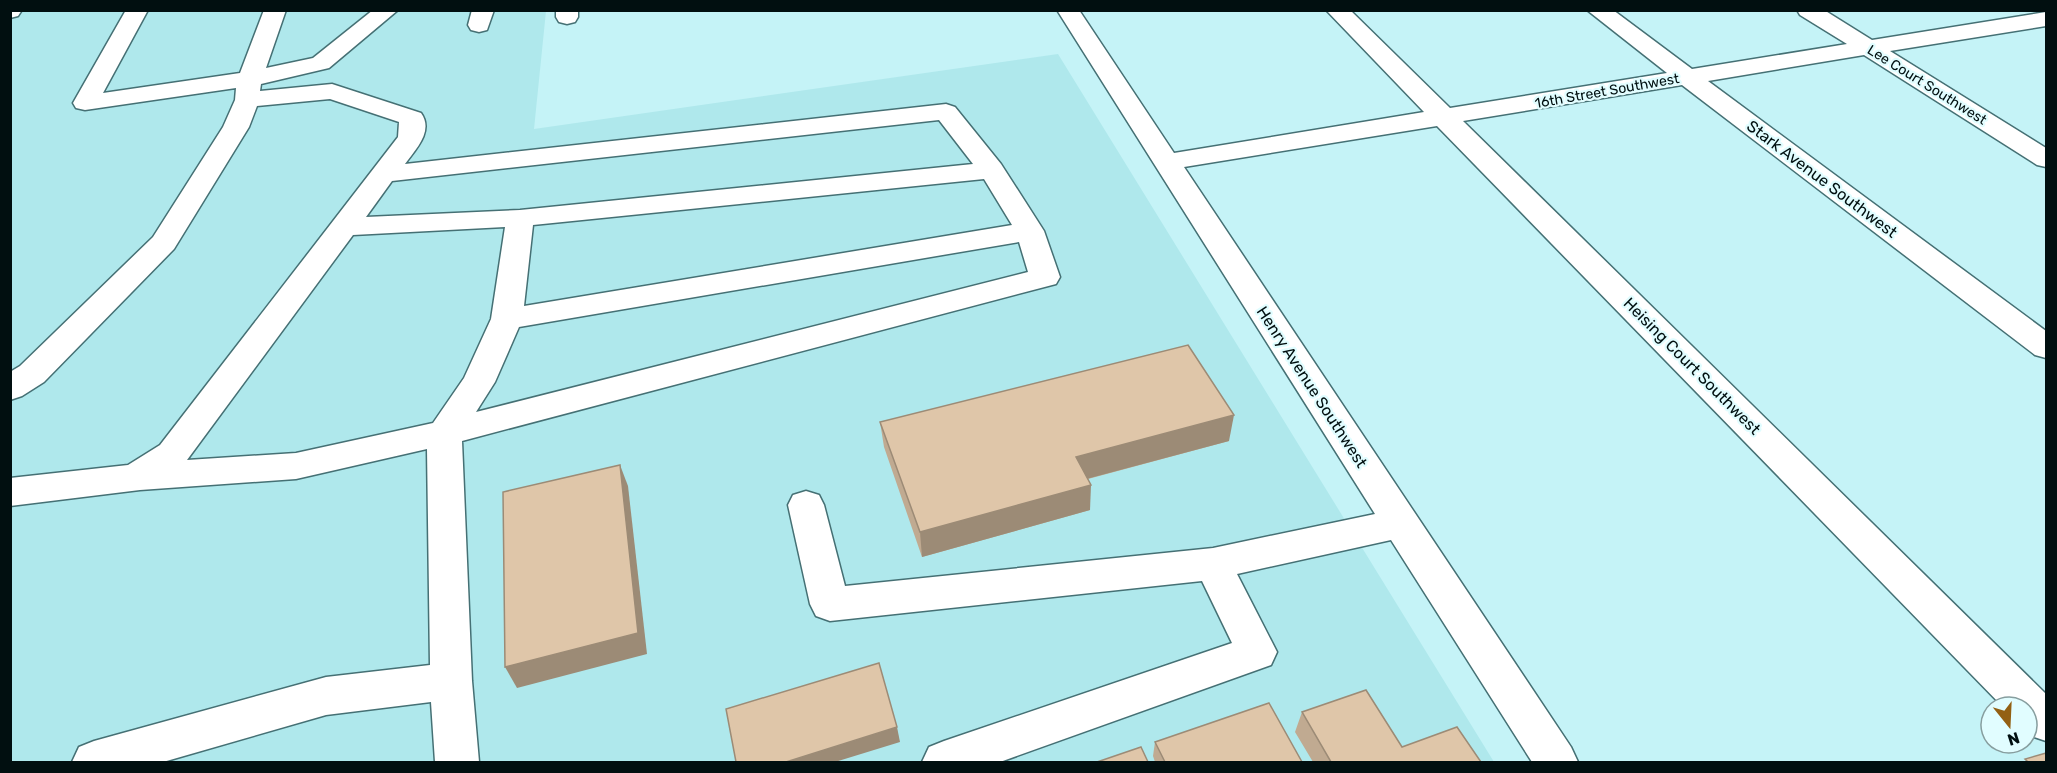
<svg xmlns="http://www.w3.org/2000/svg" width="2057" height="773" viewBox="0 0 2057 773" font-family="Rubik,sans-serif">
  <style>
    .built { fill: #afe8ec }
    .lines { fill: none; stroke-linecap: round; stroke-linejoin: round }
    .minor-casing { stroke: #457074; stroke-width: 3 }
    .minor { fill: #fff; fill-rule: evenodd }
    .wall { fill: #c0aa91 }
    .shaded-wall { fill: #9c8b76 }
    .building { fill: #dfc6a9; stroke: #9c8b76; stroke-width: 1.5 }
    .labels { text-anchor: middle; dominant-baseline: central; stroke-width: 4.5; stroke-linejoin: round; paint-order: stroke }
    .far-street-label { font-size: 14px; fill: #010f10; stroke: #e1fdff }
    .street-label { font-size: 16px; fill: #010f10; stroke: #e1fdff }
  </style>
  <rect width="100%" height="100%" fill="#c5f3f7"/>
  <!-- built -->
  <path class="built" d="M10,11H546L534,129L1058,54L1494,762H11Z"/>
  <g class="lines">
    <defs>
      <g id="minor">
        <path d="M10,10H22L18,16L10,18Z"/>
        <path d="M126,10H148L103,93L240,73L264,10H286L266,68L313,58L373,10H398L329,68L261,84L260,91L332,84L421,113C434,131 416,149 405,164L946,104L955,107L1001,164L1044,231L1060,277L1056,284L462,441L472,681L479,762H435L431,702L326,715L163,762H72L79,747L94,741L326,677L430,665L427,449L296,479L140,490L10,506V478L128,465L160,445L398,137L399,122L330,99L257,106L249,127L174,249L44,382L22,396L10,400V372L20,366L153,237L223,127L235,100L236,88L85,110L76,108L73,103ZM939,120L973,164L520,210L366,217L392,181ZM984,179L1012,225L524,306L533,225ZM505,227L491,319L464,378L433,423L296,453L187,460L353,235ZM1019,242L1028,272L476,412L495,382L519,327Z"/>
        <path d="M472,10H494L487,30L479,32L471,30L468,25Z"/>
        <path d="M556,10H578V17L575,22L567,24L559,22L556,17Z"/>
        <path d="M1057,10H1079L1174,153L1424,112L1326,10H1350L1450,108L1667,73L1587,10H1613L1692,69L1847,44L1800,15L1797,10H1824L1872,40L2046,12V26L1890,51L2046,148V167L2037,165L1864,55L1708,81L2046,331V358L2035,355L1682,85L1463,121L2046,694V741L2031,736L2027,732V707H2003L1437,126L1184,167L1571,747L1578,762H1532L1391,540L1237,574L1277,652L1271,665L1000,762H922L929,747L944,741L1232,643L1202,581L830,621L816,616L810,604L788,505L793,495L806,491L819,495L824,505L845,586L1213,548L1375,514Z"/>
      </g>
    </defs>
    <!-- minor casing -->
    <use href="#minor" class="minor-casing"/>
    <!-- minor -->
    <use href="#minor" class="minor"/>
  </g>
  <!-- wall -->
  <g class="wall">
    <path d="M880,422L1229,441L1088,479L1090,510L922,557L884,447Z"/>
    <path d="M1302,712L1402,747L1481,762H1313L1295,732Z"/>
    <path d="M1155,742L1302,762H1155L1153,756Z"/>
  </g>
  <!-- shaded-wall -->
  <g class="shaded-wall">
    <path d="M1234,415L1229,441L1075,482L1076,457Z"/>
    <path d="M620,465L628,486L647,654L517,688L505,667Z"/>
    <path d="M1091,485L1090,510L922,557L920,532Z"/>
    <path d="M897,727L900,742L835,762H786Z"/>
  </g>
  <!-- building -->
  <g class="building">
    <path d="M1188,345L1234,415L1076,457L1091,485L920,532L880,422Z"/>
    <path d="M620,465L638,633L505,667L503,492Z"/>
    <path d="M879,663L897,727L786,762H736L726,709Z"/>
    <path d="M1366,690L1402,747L1457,727L1481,762H1331L1302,712Z"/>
    <path d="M1269,703L1302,762H1165L1155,742Z"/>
    <path d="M1141,747L1148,762H1097Z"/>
    <path d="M2046,753V762H2028L2025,759Z"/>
  </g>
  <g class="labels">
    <!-- far-street labels -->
    <g class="far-street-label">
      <text transform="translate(1927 85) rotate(32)">Lee Court Southwest</text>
      <text transform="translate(1607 91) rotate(-10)">16th Street Southwest</text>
    </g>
    <!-- street labels -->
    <g class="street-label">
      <text transform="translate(1822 179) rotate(37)">Stark Avenue Southwest</text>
      <text transform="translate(1692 366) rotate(45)">Heising Court Southwest</text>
      <text transform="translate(1312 387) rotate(57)">Henry Avenue Southwest</text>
    </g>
  </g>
  <!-- border -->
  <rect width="2057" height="773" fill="none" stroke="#010f10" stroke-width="24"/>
  <!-- north arrow -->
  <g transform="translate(2009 725) rotate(162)"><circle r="28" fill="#e1fdff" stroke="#879e9f" stroke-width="1.5"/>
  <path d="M0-4.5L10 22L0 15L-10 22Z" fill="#936013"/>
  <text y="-9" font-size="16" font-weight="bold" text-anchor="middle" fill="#010f10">N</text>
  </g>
</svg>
